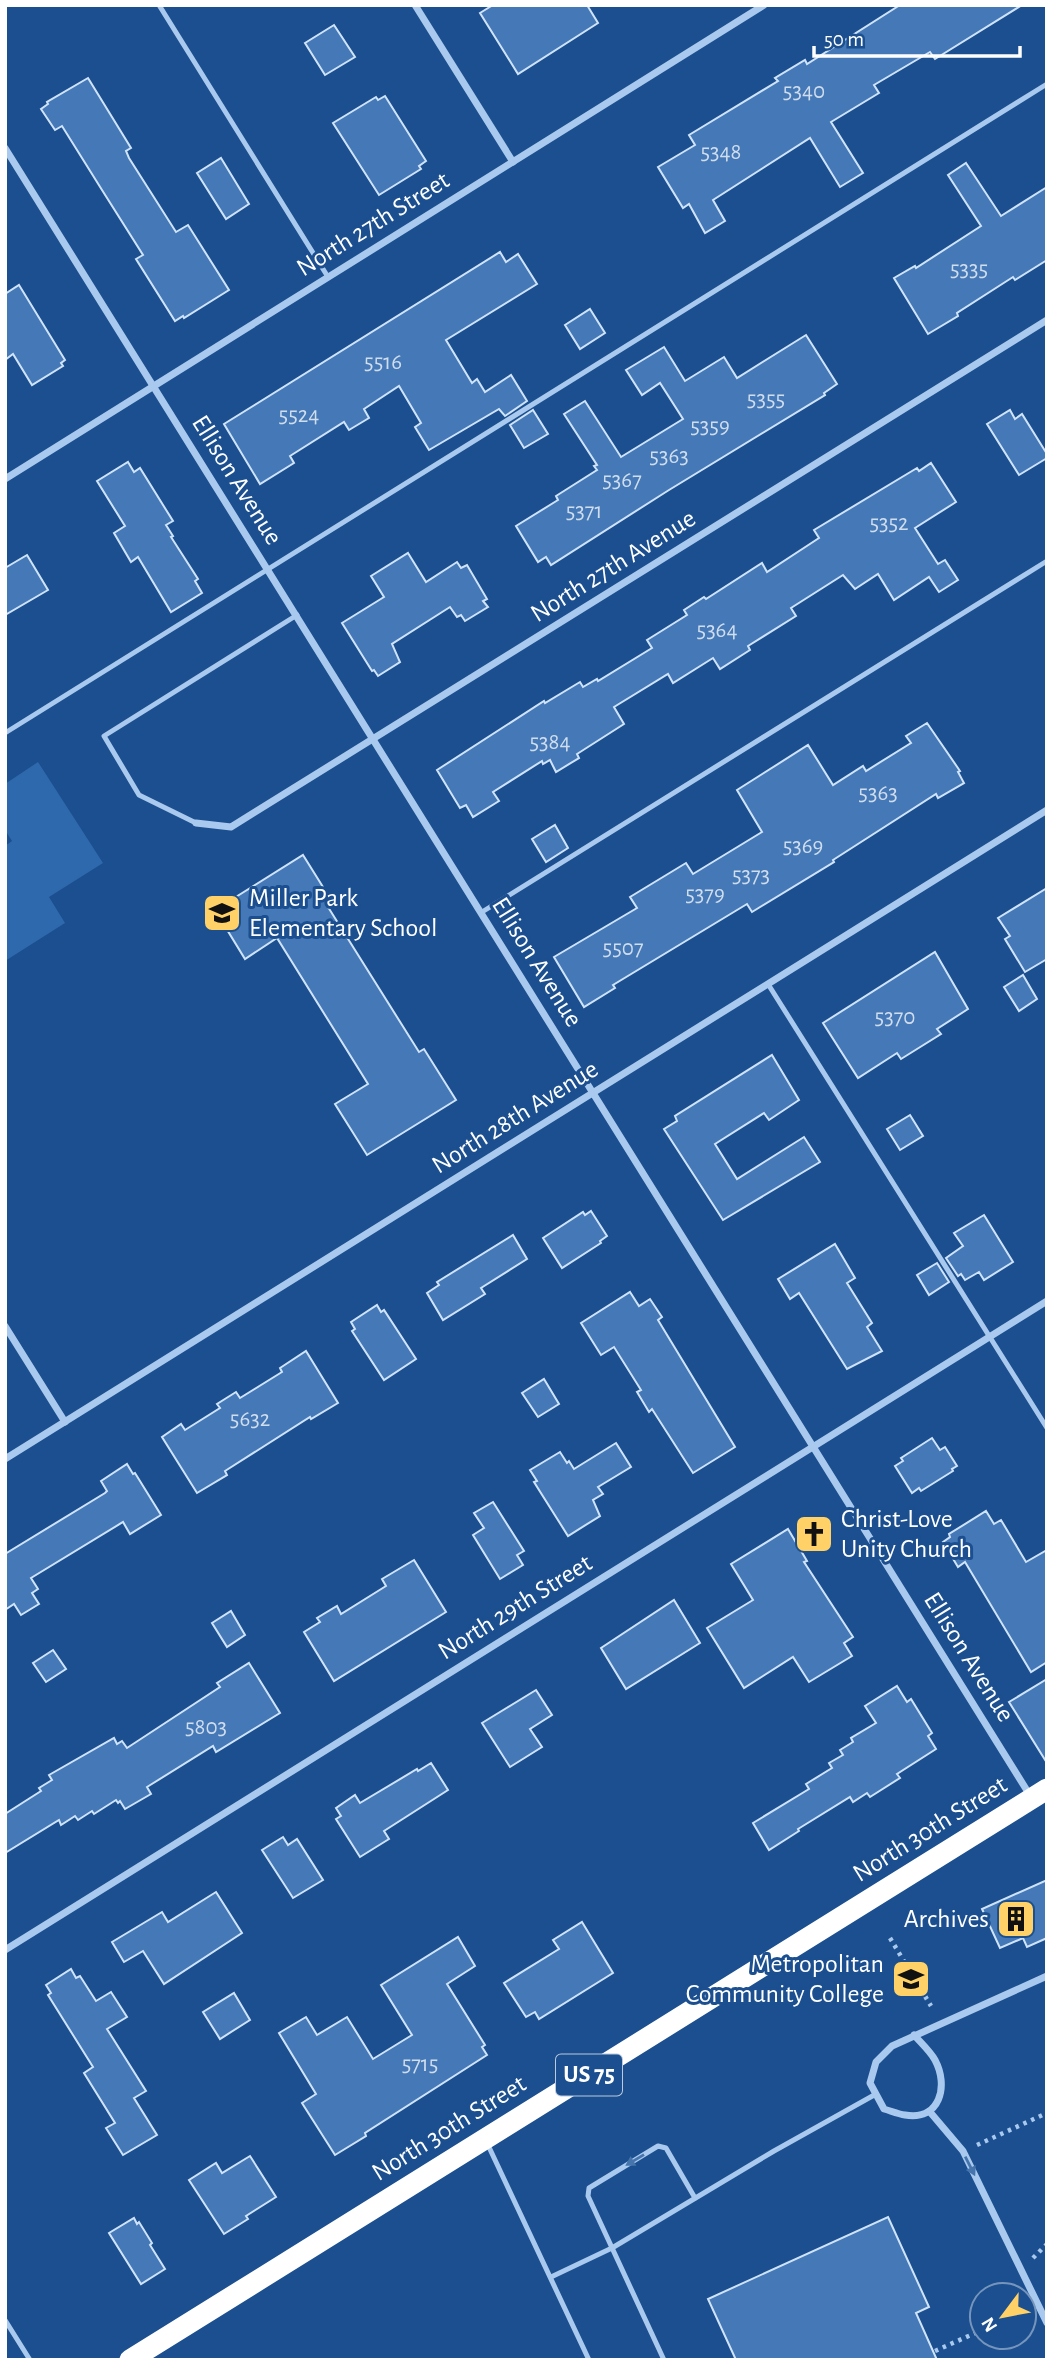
<svg xmlns="http://www.w3.org/2000/svg" width="1052" height="2365" viewBox="0 0 1052 2365" font-family="'Alegreya Sans',sans-serif">
  <style>
    .green { fill: #2e69ad }
    .building { fill: #4478b7; stroke: #cfe3fa; stroke-width: 2 }
    .lines { fill: none; stroke-linecap: round; stroke-linejoin: round }
    .path { stroke: #a9c9ee; stroke-width: 4.5; stroke-dasharray: 3.5 5; stroke-linecap: butt }
    .lane { stroke: #a9c9ee; stroke-width: 5 }
    .street { stroke: #a9c9ee; stroke-width: 7 }
    .highway { stroke: #fff; stroke-width: 21 }
    .oneway { fill: #4674ac }
    .labels { text-anchor: middle; dominant-baseline: central; stroke-width: 6; stroke-linejoin: round; paint-order: stroke }
    .number-label { font-size: 23px; fill: #d0dded }
    .shield { fill: #1b4f8f; stroke: #bbcadd; stroke-width: 2 }
    .shield-label { font-size: 24px; font-weight: bold; fill: #fff }
    .street-label { font-size: 26px; fill: #fff; stroke: #1b4f8f }
    .poi-label { font-size: 26px; fill: #fff; stroke: #1b4f8f; text-anchor: start }
  </style>
  <rect width="100%" height="100%" fill="#1b4f8f"/>
  <!-- green -->
  <path class="green" d="M38,762L103,863L49,897L65,923L5,961V846L12,841L5,830V784Z"/>
  <!-- building -->
  <g class="building">
    <path d="M493,5H587L598,23L518,74L480,13Z"/>
    <path d="M900,5H1022L935,59L930,52L874,85L879,93L831,122L863,173L840,187L810,138L713,200L725,221L705,233L689,204L683,208L658,167L695,145L689,135L778,81L775,78L805,60L807,64Z"/>
    <path d="M334,25L355,57L325,75L305,43Z"/>
    <path d="M88,78L131,148L126,151L129,158L176,232L188,225L229,290L184,318L183,316L175,321L136,259L143,255L102,190L62,126L55,130L41,109L48,104L47,102Z"/>
    <path d="M385,96L426,161L419,166L421,169L379,195L333,123L376,97L378,100Z"/>
    <path d="M221,158L249,204L226,219L197,173Z"/>
    <path d="M966,163L1001,216L1047,187V260L1015,280L1013,277L957,313L958,316L928,334L894,278L915,266L916,268L981,226L948,175Z"/>
    <path d="M500,252L506,262L518,254L537,284L446,340L472,383L477,379L485,392L511,375L527,401L505,416L499,409L429,450L415,427L421,423L399,386L364,409L369,418L349,430L344,422L290,456L294,463L260,484L224,424Z"/>
    <path d="M19,285L65,360L61,363L63,366L32,385L13,354L5,360V294Z"/>
    <path d="M590,309L605,333L580,349L565,325Z"/>
    <path d="M806,335L837,384L824,393L825,395L669,490L551,565L546,557L538,562L516,526L558,500L556,496L597,470L594,466L597,465L564,414L585,401L621,457L683,419L660,383L642,395L626,370L664,347L685,381L724,357L737,378Z"/>
    <path d="M533,410L548,434L524,448L510,425Z"/>
    <path d="M1010,410L1015,419L1022,414L1047,454V458L1019,475L987,424Z"/>
    <path d="M128,462L134,472L140,468L173,521L166,525L173,536L171,537L198,579L195,581L202,593L171,612L138,557L131,562L114,533L125,526L97,481Z"/>
    <path d="M931,463L956,502L915,528L938,564L945,560L958,580L939,592L929,577L894,600L878,574L855,589L843,575L791,608L796,616L748,646L750,650L720,669L713,658L673,683L668,674L614,707L624,724L577,754L579,758L556,772L550,760L543,764L542,761L493,792L499,801L473,817L466,805L460,808L437,770L544,701L545,703L580,682L583,687L597,679L598,681L652,648L647,640L687,615L684,610L704,597L706,599L762,563L767,572L819,538L814,530L917,468L919,471Z"/>
    <path d="M408,553L426,582L457,562L461,568L467,565L487,599L483,601L488,607L465,621L461,615L457,617L450,607L392,644L400,662L378,676L374,670L372,671L342,623L384,597L371,576Z"/>
    <path d="M27,555L48,590L5,615V568Z"/>
    <path d="M927,723L960,771L958,772L964,783L938,798L936,794L833,860L834,862L752,912L747,904L613,985L615,988L584,1007L554,957L637,908L630,897L686,863L693,874L762,832L737,790L808,745L833,785L863,766L866,771L911,743L906,736Z"/>
    <path d="M555,825L568,848L546,862L532,839Z"/>
    <path d="M303,855L333,903L328,907L419,1052L424,1049L456,1100L367,1155L335,1104L368,1084L277,938L245,959L215,910Z"/>
    <path d="M1047,888V959L1025,972L1005,939L1010,936L998,918Z"/>
    <path d="M935,952L968,1009L937,1029L941,1034L901,1059L897,1053L858,1078L823,1023Z"/>
    <path d="M1023,975L1037,999L1019,1011L1004,987Z"/>
    <path d="M772,1055L799,1100L769,1120L764,1113L715,1144L737,1179L804,1137L820,1162L723,1220L664,1129L677,1121L675,1116Z"/>
    <path d="M910,1115L923,1136L900,1150L887,1129Z"/>
    <path d="M591,1211L607,1236L600,1241L601,1243L562,1268L543,1238L583,1212L585,1215Z"/>
    <path d="M984,1215L1013,1262L984,1280L979,1272L965,1280L961,1274L958,1276L946,1258L963,1246L954,1233Z"/>
    <path d="M513,1235L527,1259L481,1288L485,1294L443,1320L427,1293L439,1285L437,1282Z"/>
    <path d="M835,1244L855,1278L847,1283L872,1323L867,1327L882,1351L847,1369L799,1293L790,1299L778,1279Z"/>
    <path d="M937,1263L949,1282L929,1295L917,1275Z"/>
    <path d="M630,1292L639,1306L650,1299L662,1317L658,1320L735,1447L693,1473L652,1409L649,1412L637,1392L641,1390L614,1347L601,1355L581,1323Z"/>
    <path d="M377,1305L381,1312L384,1310L416,1359L384,1380L352,1331L355,1329L351,1322Z"/>
    <path d="M306,1351L338,1403L311,1419L310,1417L225,1471L227,1475L197,1493L162,1437L181,1424L185,1430L220,1408L217,1404L236,1392L240,1398L282,1372L280,1368Z"/>
    <path d="M544,1379L559,1404L538,1417L522,1393Z"/>
    <path d="M932,1438L940,1450L945,1447L957,1466L952,1469L953,1471L921,1491L919,1488L912,1493L895,1466L903,1461L901,1458Z"/>
    <path d="M616,1443L631,1467L598,1487L603,1494L593,1500L600,1516L568,1536L534,1482L537,1481L530,1470L560,1452L567,1463L569,1461L574,1469Z"/>
    <path d="M127,1464L133,1474L135,1473L161,1515L130,1534L123,1522L31,1578L38,1589L32,1593L39,1604L21,1615L14,1604L5,1610V1554L105,1493L107,1491L101,1481Z"/>
    <path d="M493,1502L524,1551L517,1555L523,1565L500,1579L473,1535L484,1528L474,1513Z"/>
    <path d="M986,1511L994,1524L1001,1520L1026,1562L1047,1550V1662L1031,1672L965,1562L958,1567L943,1542L950,1537L949,1534Z"/>
    <path d="M788,1529L807,1561L804,1562L853,1637L844,1643L852,1656L809,1682L793,1657L744,1688L707,1628L753,1600L731,1564Z"/>
    <path d="M414,1560L446,1612L334,1681L304,1632L320,1622L317,1618L337,1606L341,1614L386,1586L382,1579Z"/>
    <path d="M674,1600L700,1643L626,1689L601,1648Z"/>
    <path d="M231,1611L245,1635L227,1647L212,1623Z"/>
    <path d="M53,1650L66,1669L46,1682L33,1663Z"/>
    <path d="M249,1663L280,1713L216,1752L213,1746L147,1787L151,1794L125,1809L120,1801L118,1803L116,1800L94,1814L92,1811L78,1820L75,1816L61,1825L59,1820L5,1853V1814L41,1791L39,1788L52,1780L49,1775L114,1738L117,1744L122,1741L127,1748L220,1687L217,1683Z"/>
    <path d="M1047,1679V1763L1009,1702Z"/>
    <path d="M897,1686L907,1702L911,1699L932,1733L928,1736L936,1749L897,1774L900,1778L870,1797L867,1793L853,1802L850,1797L798,1829L799,1831L769,1850L753,1823L809,1789L806,1784L832,1768L829,1763L843,1755L840,1750L853,1742L851,1738L876,1723L865,1706Z"/>
    <path d="M536,1690L552,1715L530,1729L542,1747L510,1767L482,1723Z"/>
    <path d="M431,1763L448,1790L384,1831L389,1839L360,1857L336,1819L341,1816L336,1808L355,1795L360,1803L417,1769L418,1771Z"/>
    <path d="M283,1837L288,1845L297,1839L323,1880L293,1898L262,1850Z"/>
    <path d="M1047,1880V1938L1027,1947L1023,1938L1000,1948L982,1909Z"/>
    <path d="M216,1892L242,1933L164,1984L143,1951L124,1962L112,1942L162,1912L168,1922Z"/>
    <path d="M582,1922L613,1973L539,2019L535,2012L526,2017L504,1983L559,1949L553,1940Z"/>
    <path d="M458,1937L475,1966L447,1984L485,2045L482,2047L487,2055L365,2133L366,2136L335,2155L302,2103L316,2094L279,2033L306,2017L317,2035L347,2017L373,2059L412,2035L381,1985Z"/>
    <path d="M71,1969L76,1978L80,1976L96,2001L111,1992L127,2017L107,2029L146,2091L134,2098L157,2135L123,2155L106,2128L115,2123L84,2073L93,2067L48,1995L51,1993L46,1985Z"/>
    <path d="M234,1993L250,2020L220,2039L203,2012Z"/>
    <path d="M250,2156L276,2197L246,2216L248,2219L224,2234L189,2180L216,2163L222,2173Z"/>
    <path d="M888,2217L929,2307L916,2313L937,2360H736L708,2299Z"/>
    <path d="M134,2218L137,2224L139,2222L152,2243L150,2245L165,2269L141,2284L109,2233Z"/>
  </g>
  <g class="lines">
    <!-- path -->
    <g class="path">
      <path d="M890,1938L931,2006"/>
      <path d="M977,2145L1047,2113"/>
      <path d="M1033,2258L1047,2244"/>
      <path d="M982,2318V2319"/>
      <path d="M990,2337L991,2339L995,2337"/>
      <path d="M935,2351L982,2330"/>
    </g>
    <!-- lane -->
    <g class="lane">
      <path d="M159,5L328,277"/>
      <path d="M5,733L1047,84"/>
      <path d="M196,823L139,795L104,736L297,615"/>
      <path d="M482,912L1047,561"/>
      <path d="M768,984L1047,1428"/>
      <path d="M488,2145L589,2360"/>
      <path d="M551,2277L612,2248L774,2151L876,2094"/>
      <path d="M5,2320L30,2360"/>
      <path d="M664,2360L588,2196L589,2188L658,2146L666,2148L695,2198"/>
    </g>
    <!-- street -->
    <g class="street">
      <path d="M415,5L513,162"/>
      <path d="M5,148L1031,1797"/>
      <path d="M5,479L764,5"/>
      <path d="M196,823L231,827L1047,320"/>
      <path d="M5,1326L65,1422"/>
      <path d="M5,1459L1047,810"/>
      <path d="M5,1950L1047,1301"/>
      <path d="M914,2035C921,2043 930,2051 935,2060C949,2086 940,2121 905,2115C898,2114 891,2111 884,2109L870,2083L876,2062L892,2046L1047,1976"/>
      <path d="M930,2112L963,2151L1047,2323"/>
    </g>
    <!-- highway -->
    <path class="highway" d="M130,2360L1047,1789"/>
  </g>
  <!-- one-way arrows -->
  <defs><path id="oneway-solid" d="M-6-.8H1V-3.2L6.5 0L1 3.2V.8H-6Z" transform="scale(1.75)"/></defs>
  <g class="oneway">
    <use href="#oneway-solid" transform="translate(635 2160) rotate(149)"/>
    <use href="#oneway-solid" transform="translate(970 2166) rotate(63)"/>
  </g>
  <!-- icons -->
  <defs>
    <symbol id="school-square" viewBox="-11 -11 22 22"><rect x="-9" y="-9" width="18" height="18" rx="4" fill="#ffd166" stroke="#1b4f8f"/><path d="M0-5L7-2L0 1L-7-2ZM-4 1L0 2.5L4 1V4Q0 6-4 4Z" fill="#111"/></symbol>
    <symbol id="church-square" viewBox="-11 -11 22 22"><rect x="-9" y="-9" width="18" height="18" rx="4" fill="#ffd166" stroke="#1b4f8f"/><path d="M-1.2-6h2.4v3.5h3.3v2.4h-3.3V6h-2.4V-.1h-3.3v-2.4h3.3Z" fill="#111"/></symbol>
    <symbol id="building-square" viewBox="-11 -11 22 22"><rect x="-9" y="-9" width="18" height="18" rx="4" fill="#ffd166" stroke="#1b4f8f"/><path d="M-4-6H4V6H1V3H-1V6H-4ZM-2.5-4.3h1.7v1.8h-1.7ZM.8-4.3h1.7v1.8H.8ZM-2.5-1h1.7V.8h-1.7ZM.8-1h1.7V.8H.8Z" fill="#111"/></symbol>
    <symbol id="university-square" viewBox="-11 -11 22 22"><rect x="-9" y="-9" width="18" height="18" rx="4" fill="#ffd166" stroke="#1b4f8f"/><path d="M0-5L7-2L0 1L-7-2ZM-4 1L0 2.5L4 1V4Q0 6-4 4Z" fill="#111"/></symbol>
  </defs>
  <g fill-rule="evenodd">
    <use href="#school-square" x="200" y="891" width="44" height="44"/>
    <use href="#church-square" x="792" y="1512" width="44" height="44"/>
    <use href="#building-square" x="994" y="1897" width="44" height="44"/>
    <use href="#university-square" x="889" y="1957" width="44" height="44"/>
  </g>
  <g class="labels">
    <!-- number labels -->
    <g class="number-label">
      <text x="804" y="91">5340</text>
      <text x="721" y="152">5348</text>
      <text x="969" y="269">5335</text>
      <text x="383" y="362">5516</text>
      <text x="766" y="399">5355</text>
      <text x="299" y="415">5524</text>
      <text x="710" y="426">5359</text>
      <text x="669" y="456">5363</text>
      <text x="622" y="480">5367</text>
      <text x="584" y="511">5371</text>
      <text x="889" y="523">5352</text>
      <text x="717" y="630">5364</text>
      <text x="550" y="742">5384</text>
      <text x="878" y="793">5363</text>
      <text x="803" y="846">5369</text>
      <text x="751" y="875">5373</text>
      <text x="705" y="894">5379</text>
      <text x="623" y="948">5507</text>
      <text x="895" y="1017">5370</text>
      <text x="250" y="1419">5632</text>
      <text x="206" y="1727">5803</text>
      <text x="420" y="2064">5715</text>
    </g>
    <!-- shield labels -->
    <rect class="shield" x="556" y="2054.5" width="66" height="41" rx="5"/>
    <g class="shield-label">
      <text x="589" y="2075">US 75</text>
    </g>
    <!-- street labels -->
    <g class="street-label">
      <text transform="translate(373 224) rotate(-32)">North 27th Street</text>
      <text transform="translate(237 480) rotate(58)">Ellison Avenue</text>
      <text transform="translate(613 566) rotate(-32)">North 27th Avenue</text>
      <text transform="translate(537 962) rotate(58)">Ellison Avenue</text>
      <text transform="translate(515 1117) rotate(-32)">North 28th Avenue</text>
      <text transform="translate(515 1607) rotate(-32)">North 29th Street</text>
      <text transform="translate(969 1657) rotate(58)">Ellison Avenue</text>
      <text transform="translate(930 1829) rotate(-32)">North 30th Street</text>
      <text transform="translate(449 2128) rotate(-32)">North 30th Street</text>
    </g>
    <!-- poi labels -->
    <g class="poi-label">
      <text x="249" y="898">Miller Park<tspan x="249" dy="30">Elementary School</tspan></text>
      <text x="841" y="1519">Christ-Love<tspan x="841" dy="30">Unity Church</tspan></text>
      <text x="989" y="1919" text-anchor="end">Archives</text>
      <text x="884" y="1964" text-anchor="end">Metropolitan<tspan x="884" dy="30">Community College</tspan></text>
    </g>
  </g>
  <!-- border -->
  <rect width="1052" height="2365" fill="none" stroke="#ffffff" stroke-width="14"/>
  <!-- north arrow -->
  <g transform="translate(1003 2316) rotate(238)"><circle r="33" fill="#1b4f8f" stroke="#7695bc" stroke-width="2"/>
  <path d="M0-5L12 26L0 18L-12 26Z" fill="#ffd166"/>
  <text y="-10" font-size="19" font-weight="bold" text-anchor="middle" fill="#ffffff">N</text>
  </g>
  <!-- scale -->
  <path d="M814 46v10h206v-10" fill="none" stroke="#ffffff" stroke-width="3.5"/>
  <text x="824" y="46" font-size="21" fill="#ffffff" stroke="#1b4f8f" stroke-width="5" paint-order="stroke">50 m</text>
</svg>
